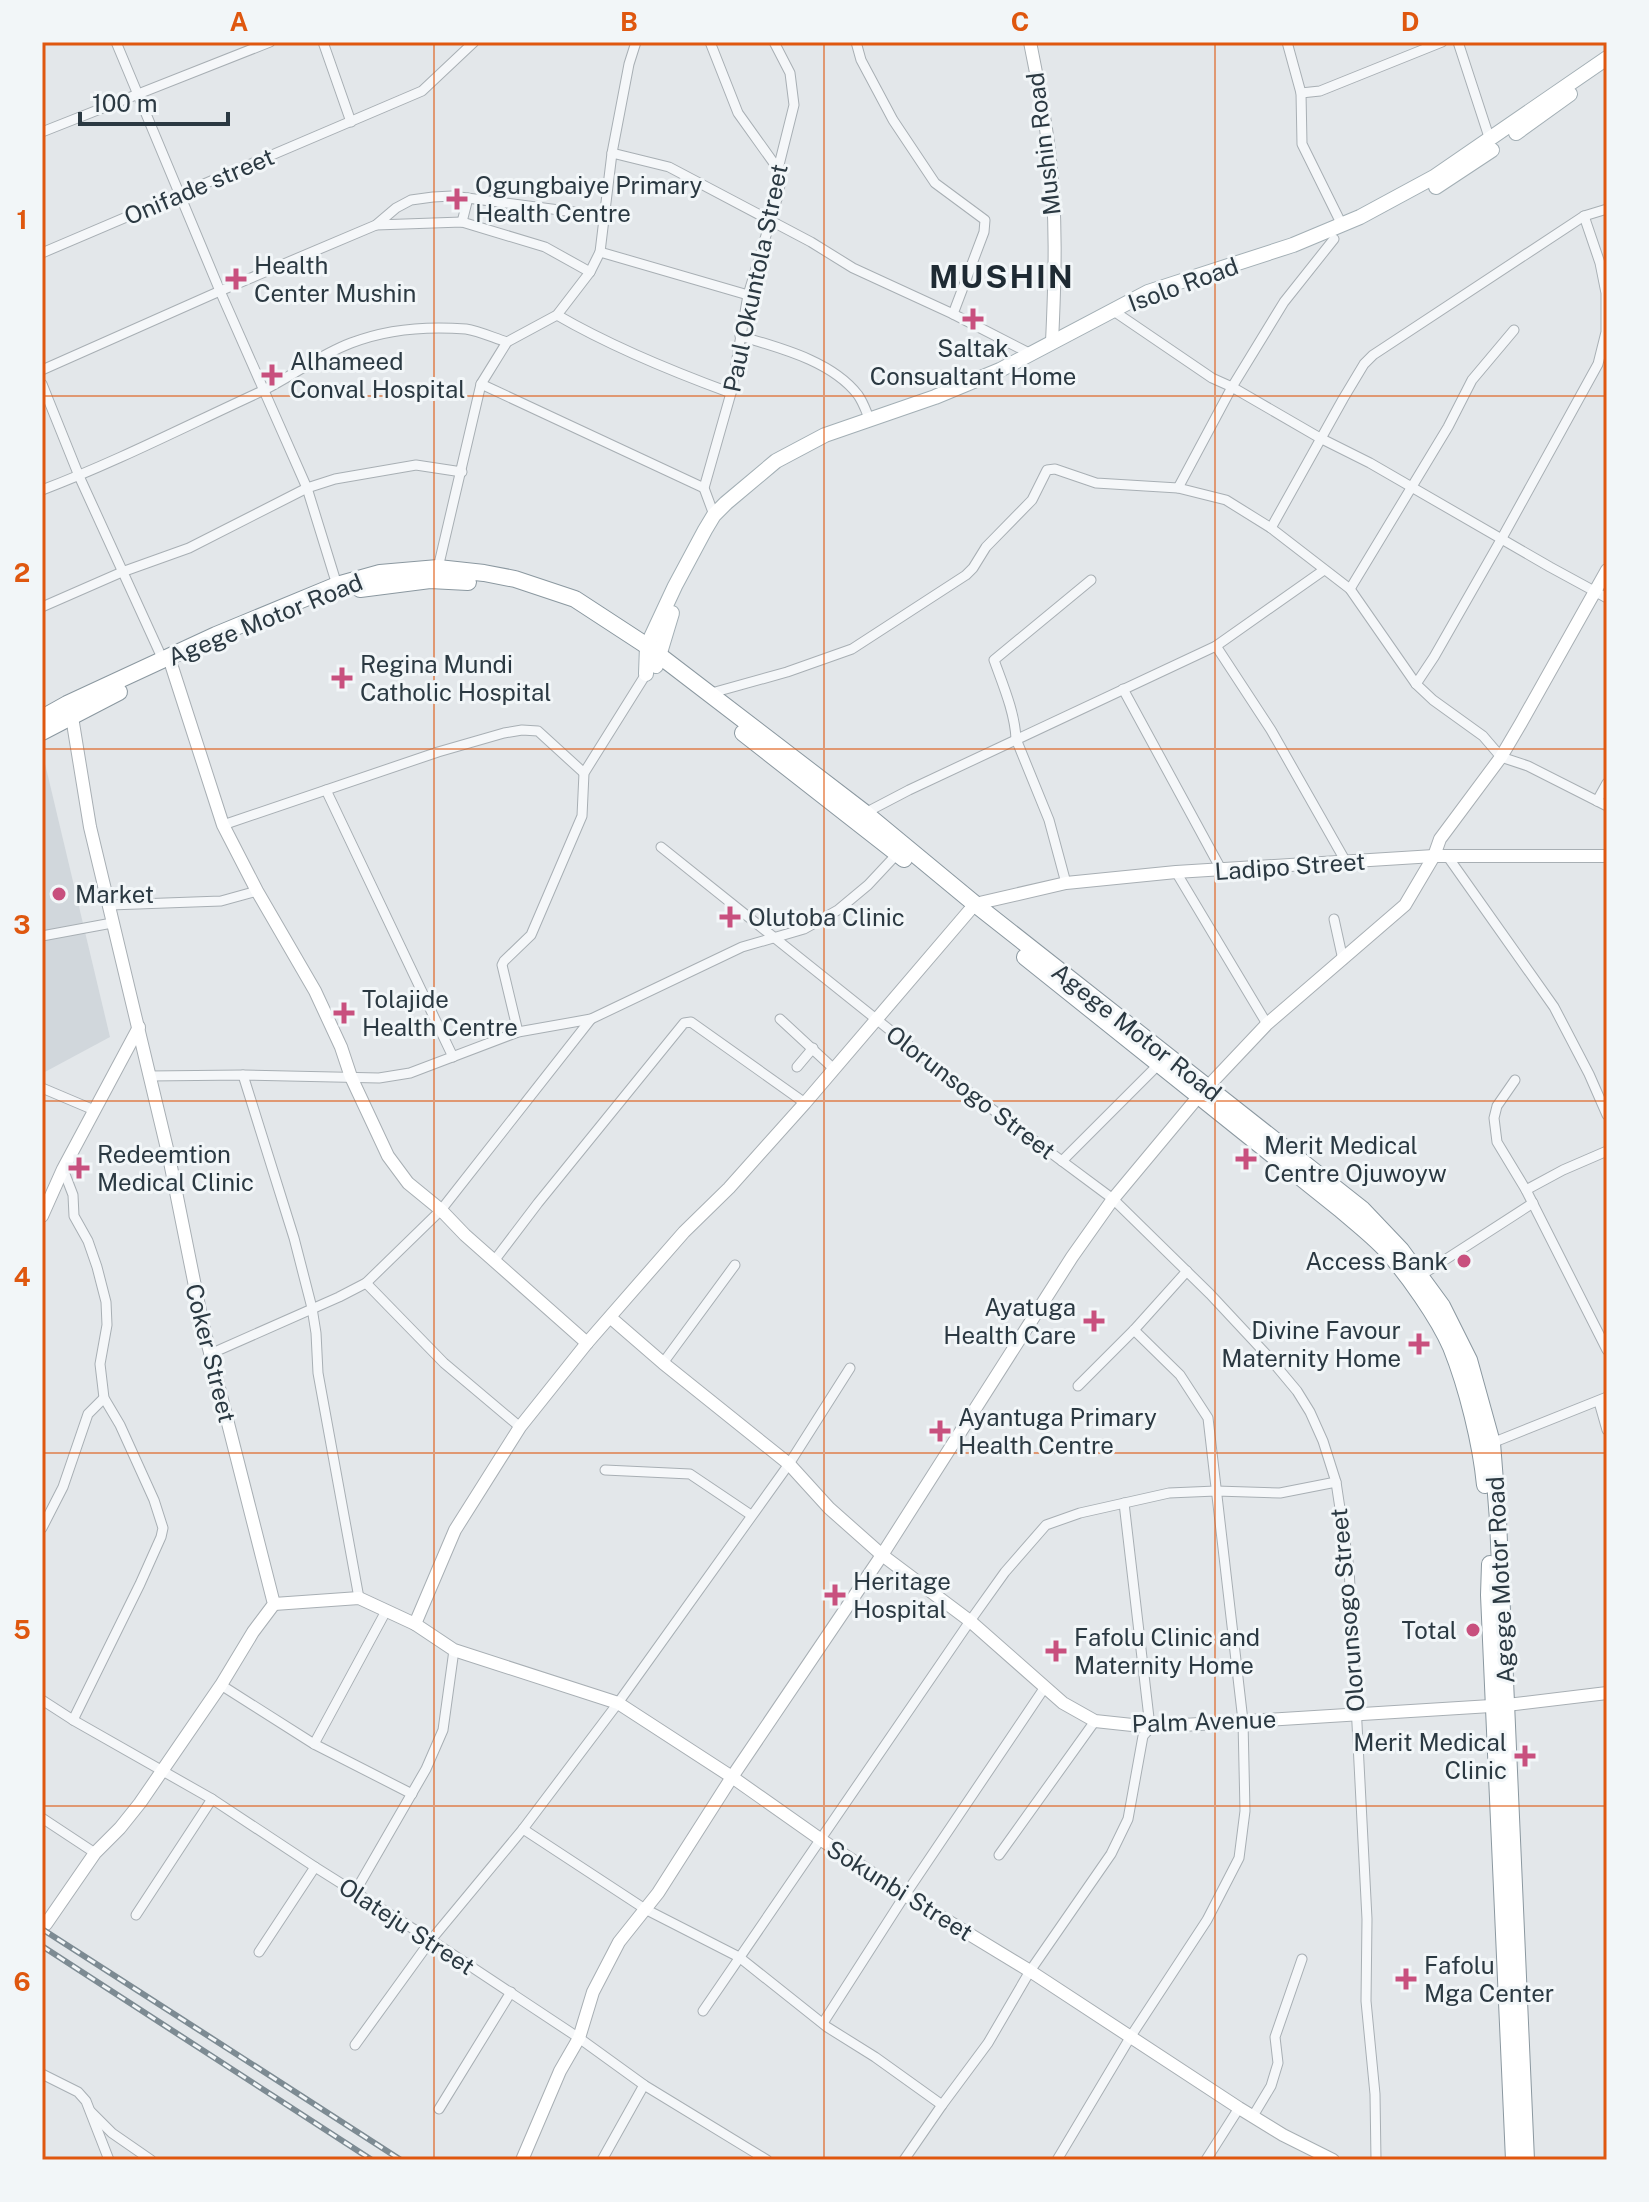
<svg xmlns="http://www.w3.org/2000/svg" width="1649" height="2202" viewBox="0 0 1649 2202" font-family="'Public Sans',sans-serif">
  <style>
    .built { fill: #d1d7dc }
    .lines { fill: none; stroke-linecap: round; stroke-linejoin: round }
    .street-casing { stroke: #a8afb4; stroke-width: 11 }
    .secondary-casing { stroke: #a8afb4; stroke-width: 14 }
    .primary-casing { stroke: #a3afb5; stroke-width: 16 }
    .highway-casing { stroke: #8b98a0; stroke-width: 18 }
    .street { stroke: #f5f7f9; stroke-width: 9 }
    .secondary { stroke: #fff; stroke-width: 12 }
    .primary { stroke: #fff; stroke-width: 14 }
    .highway { stroke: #fff; stroke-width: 16 }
    .rail-casing { stroke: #7d8b93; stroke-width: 6 }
    .rail { stroke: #f2f6f8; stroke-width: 3; stroke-dasharray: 9; stroke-linecap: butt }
    .grid { fill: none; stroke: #df570f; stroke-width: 2; stroke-opacity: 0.55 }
    .poi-dot { fill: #c8507e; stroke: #f2f6f8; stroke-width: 3 }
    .labels { text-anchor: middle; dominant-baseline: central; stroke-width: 6; stroke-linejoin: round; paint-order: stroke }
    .street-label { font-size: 24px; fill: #2b3942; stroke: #f2f6f8 }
    .poi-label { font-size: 24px; fill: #2b3942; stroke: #f2f6f8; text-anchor: start }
    .district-label { font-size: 32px; font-weight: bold; letter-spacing: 2px; fill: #1e2a33; stroke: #f2f6f8 }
    .neatline { fill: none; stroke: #df570f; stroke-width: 3 }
    .grid-label { font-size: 26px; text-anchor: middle; font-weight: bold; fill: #df570f }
  </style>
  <rect width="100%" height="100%" fill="#e3e7ea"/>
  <!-- built -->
  <path class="built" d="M42,751L110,1037L43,1073H42Z"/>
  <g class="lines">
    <defs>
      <g id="street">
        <path d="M116,42L220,291L307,488L337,585"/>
        <path d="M323,42L351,122"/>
        <path d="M710,42L738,113L778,169"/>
        <path d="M856,42L861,60L893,120L935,183L985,220L984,232L953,314"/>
        <path d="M1287,42L1301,93L1302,144L1342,225"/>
        <path d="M1458,42L1490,140"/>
        <path d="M1301,93L1320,91L1442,42"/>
        <path d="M42,132L270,42"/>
        <path d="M612,153L669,167L811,242L853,268L953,314L1031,354"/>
        <path d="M462,222L468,198"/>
        <path d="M376,225L462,222L545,247L590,272"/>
        <path d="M600,252L748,295"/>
        <path d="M42,253L422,91L474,42"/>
        <path d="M1118,314L1212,378L1232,387L1320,438L1370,463L1550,567L1607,598"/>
        <path d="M557,315C612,347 671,371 731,393"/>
        <path d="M740,336C780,348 832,361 858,395C863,402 866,411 869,418"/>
        <path d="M42,370L220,291L376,225L396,208L411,200L433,197L452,196L605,216"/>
        <path d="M42,384L79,476L163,660"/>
        <path d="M481,384L704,488"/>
        <path d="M1178,488L1226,500L1271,528L1350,589L1416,684L1433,700L1483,736L1501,757L1528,766L1607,806"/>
        <path d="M42,490C116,462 188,425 260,392C291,377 319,355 351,343C387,329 428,326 466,329C479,331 494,338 507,342"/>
        <path d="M714,515L704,488L731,393L748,295L777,199L780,185L778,169L794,105L790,73L774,42"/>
        <path d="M1271,528L1343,399L1364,364L1373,355L1584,216L1607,209"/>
        <path d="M438,568L481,384L507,342L557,315L590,272L600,252L612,153L629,64L636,42"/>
        <path d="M1350,589L1448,427L1472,380L1514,330"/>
        <path d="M42,607L122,572L189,548L307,488L335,479L416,465L462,472"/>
        <path d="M1216,646L1271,730L1346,862"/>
        <path d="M1416,684L1434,657L1502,538L1598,364L1606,332V293L1600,263L1584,216"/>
        <path d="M1123,689L1222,871"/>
        <path d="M708,694L787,672L852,649L966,575L973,568L986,547L1032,500L1047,470L1055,469L1096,483L1178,488L1232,387L1284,302L1334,239"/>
        <path d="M326,790L453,1057"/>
        <path d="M1597,801L1607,783"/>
        <path d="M865,813L909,790L1216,646L1324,570"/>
        <path d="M223,825L438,752L504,733L522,730L538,731L584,773"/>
        <path d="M661,847L946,1075L1113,1199L1210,1294L1266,1354L1297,1391L1310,1412L1323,1441L1336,1482L1349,1568L1367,1919L1366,2001L1375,2094L1376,2160"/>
        <path d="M1448,857L1554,1007L1589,1074L1607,1115"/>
        <path d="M1176,872L1267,1024"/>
        <path d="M1066,883L1049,820L1016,739C1015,713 1003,685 994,660L1091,580"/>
        <path d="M110,905L221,901L257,891"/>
        <path d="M1334,919L1343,960"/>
        <path d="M42,936L112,923"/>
        <path d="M780,1019L834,1069"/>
        <path d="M518,1032L502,965L504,961L531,935L582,816L584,773L646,674"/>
        <path d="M797,1067L813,1048"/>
        <path d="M243,1075L294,1238L312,1308L316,1333L318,1373L359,1598"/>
        <path d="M149,1076L243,1075L379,1078L410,1073L518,1032L591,1019L742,947L804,929L838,910L868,885L897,854"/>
        <path d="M1515,1080L1497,1106L1494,1118L1497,1142L1526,1190L1607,1350"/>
        <path d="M42,1088L94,1110"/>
        <path d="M1062,1161L1158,1065"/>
        <path d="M63,1169L73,1195L74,1216L88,1241L97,1267L106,1302L107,1325L100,1364L104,1398L120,1425L154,1500L163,1528L161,1537L140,1584L73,1720"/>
        <path d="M1526,1190L1563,1170L1607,1151"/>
        <path d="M494,1261L538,1203L684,1023L691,1022L805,1103"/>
        <path d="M1420,1276L1533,1203"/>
        <path d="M366,1283L444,1363L520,1427"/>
        <path d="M210,1354L339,1297L366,1283L441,1210L591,1019"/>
        <path d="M663,1363L735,1265"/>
        <path d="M1078,1386L1134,1330L1187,1271"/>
        <path d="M1599,1402L1607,1430"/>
        <path d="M1492,1443L1607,1397"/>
        <path d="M605,1470L690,1474L751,1515"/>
        <path d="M1124,1503L1149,1718L1147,1727"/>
        <path d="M42,1528L63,1487L88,1414L104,1398"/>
        <path d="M221,1685L314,1744L412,1794"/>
        <path d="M42,1700L73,1720L212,1799L315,1867L431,1940L579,2038L644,2085L767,2160"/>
        <path d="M314,1744L386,1611"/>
        <path d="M42,1818L95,1853"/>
        <path d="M523,1829L645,1909L739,1957L827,2027L875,2057L942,2105"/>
        <path d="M999,1855L1095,1721"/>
        <path d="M355,1892L426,1769L443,1730L454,1650"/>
        <path d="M136,1915L212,1799"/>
        <path d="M259,1952L315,1867"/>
        <path d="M703,2011L970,1621L1005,1572L1046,1525L1080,1513L1169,1493L1216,1491L1280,1493L1336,1482"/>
        <path d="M823,2023L905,1895L1045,1687"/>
        <path d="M355,2045L431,1940L523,1829L618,1703L789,1464L850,1368"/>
        <path d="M42,2074L78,2092L86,2101L109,2160"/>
        <path d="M439,2109L511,1992"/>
        <path d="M91,2112L112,2133L151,2160"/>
        <path d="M1253,2116L1271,2086L1278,2063L1275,2037L1302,1959"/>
        <path d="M602,2160L644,2085"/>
        <path d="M904,2160L942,2105L988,2043L1030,1971L1111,1854L1128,1819L1143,1736L1151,1727"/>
        <path d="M1057,2160L1131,2036L1207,1920L1239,1858L1245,1811L1243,1721L1208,1418L1180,1375L1134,1330"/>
        <path d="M1206,2160L1239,2108"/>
      </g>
      <g id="secondary">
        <path d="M1030,42C1037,78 1045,115 1049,151C1057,214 1055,279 1052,342"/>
        <path d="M172,667L223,825L257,891L315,991L341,1047L351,1077L388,1156L408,1183L441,1210L465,1235L587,1343"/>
        <path d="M42,1216L63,1169L139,1027"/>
        <path d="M611,1318L663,1363L789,1464L829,1508L882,1555L970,1621L1063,1703L1095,1721L1151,1727L1507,1705L1607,1693"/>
        <path d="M274,1604L359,1598L415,1624L454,1650L618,1703L732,1777L820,1839L905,1895L1030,1971L1239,2108L1283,2135L1333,2160"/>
        <path d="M415,1624L455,1530L520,1427L587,1343L684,1232L729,1188L805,1103L975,904L1066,883L1176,872L1434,856H1607"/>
        <path d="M46,1924L95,1853L120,1828L140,1803L221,1685L253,1632L274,1604L202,1321L169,1157L90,827L72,717"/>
        <path d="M522,2160L560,2071L579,2038L593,1992L619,1942L658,1893L732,1777L882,1555L1072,1257L1113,1199L1198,1097L1267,1024L1405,905L1434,856L1440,839L1501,757L1521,723L1607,570"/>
      </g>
      <g id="primary">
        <path d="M1516,133L1570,94"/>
        <path d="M1436,187L1492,150"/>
        <path d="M656,666L672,613"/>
        <path d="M646,674L647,646L675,586L705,530L714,515L726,503L776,461L825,435L935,397L1000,370L1148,292L1293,245L1360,217L1434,177L1607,58"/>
      </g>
      <g id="highway">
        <path d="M360,589L430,580L468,582"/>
        <path d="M42,718L67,704L216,635L337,585L380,573L438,568L484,573L515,579L575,599L647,646L865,813L975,904L1362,1209L1401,1250L1442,1306L1469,1360L1492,1443L1498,1520L1526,2160"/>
        <path d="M42,732L119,692"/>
        <path d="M743,733L904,859"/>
        <path d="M1025,957L1340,1209C1355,1222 1372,1235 1386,1250C1408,1275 1438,1317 1451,1347C1467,1387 1481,1443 1485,1485"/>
        <path d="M1490,1564L1489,1595L1514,2160"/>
      </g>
    </defs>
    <!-- street casing -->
    <use href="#street" class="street-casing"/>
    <!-- secondary casing -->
    <use href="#secondary" class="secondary-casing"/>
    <!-- primary casing -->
    <use href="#primary" class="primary-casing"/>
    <!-- highway casing -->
    <use href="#highway" class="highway-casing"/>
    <!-- street -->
    <use href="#street" class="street"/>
    <!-- secondary -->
    <use href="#secondary" class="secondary"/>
    <!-- primary -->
    <use href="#primary" class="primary"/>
    <!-- highway -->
    <use href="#highway" class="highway"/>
    <defs>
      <g id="rail">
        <path d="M42,1929L401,2160"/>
        <path d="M42,1946L372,2160"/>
      </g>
    </defs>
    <!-- rail casing -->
    <use href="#rail" class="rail-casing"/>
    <!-- rail -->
    <use href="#rail" class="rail"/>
  </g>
  <!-- grid -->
  <path class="grid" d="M434,42V2160M824,42V2160M1215,42V2160M42,396H1607M42,749H1607M42,1101H1607M42,1453H1607M42,1806H1607"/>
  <!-- markers -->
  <g class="poi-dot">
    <path d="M453 187h8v8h8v8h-8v8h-8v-8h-8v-8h8z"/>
    <path d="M232 267h8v8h8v8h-8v8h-8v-8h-8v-8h8z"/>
    <path d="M969 307h8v8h8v8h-8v8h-8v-8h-8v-8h8z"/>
    <path d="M268 363h8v8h8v8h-8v8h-8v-8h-8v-8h8z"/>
    <path d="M338 666h8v8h8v8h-8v8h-8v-8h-8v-8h8z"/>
    <circle cx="59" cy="894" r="8"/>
    <path d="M726 905h8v8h8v8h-8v8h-8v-8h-8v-8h8z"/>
    <path d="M340 1001h8v8h8v8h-8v8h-8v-8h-8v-8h8z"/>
    <path d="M1242 1147h8v8h8v8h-8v8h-8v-8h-8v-8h8z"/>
    <path d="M75 1156h8v8h8v8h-8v8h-8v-8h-8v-8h8z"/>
    <circle cx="1464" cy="1261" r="8"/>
    <path d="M1090 1309h8v8h8v8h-8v8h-8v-8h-8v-8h8z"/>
    <path d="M1415 1332h8v8h8v8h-8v8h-8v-8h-8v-8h8z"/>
    <path d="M936 1419h8v8h8v8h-8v8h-8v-8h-8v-8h8z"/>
    <path d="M831 1583h8v8h8v8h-8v8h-8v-8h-8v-8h8z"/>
    <circle cx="1473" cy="1630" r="8"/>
    <path d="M1052 1639h8v8h8v8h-8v8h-8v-8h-8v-8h8z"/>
    <path d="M1521 1744h8v8h8v8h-8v8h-8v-8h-8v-8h8z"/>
    <path d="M1402 1967h8v8h8v8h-8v8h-8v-8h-8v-8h8z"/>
  </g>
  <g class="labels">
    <!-- street labels -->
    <g class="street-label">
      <text transform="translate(1043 144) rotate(-97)">Mushin Road</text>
      <text transform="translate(199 186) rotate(-23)">Onifade street</text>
      <text transform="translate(755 278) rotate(-78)">Paul Okuntola Street</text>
      <text transform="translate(1183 284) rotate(-20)">Isolo Road</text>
      <text transform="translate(265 619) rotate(-22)">Agege Motor Road</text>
      <text transform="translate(1290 866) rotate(-4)">Ladipo Street</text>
      <text transform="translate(1137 1032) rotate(38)">Agege Motor Road</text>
      <text transform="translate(971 1092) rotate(37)">Olorunsogo Street</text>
      <text transform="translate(211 1353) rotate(76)">Coker Street</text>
      <text transform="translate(1500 1580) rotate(-93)">Agege Motor Road</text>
      <text transform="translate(1347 1610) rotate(-95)">Olorunsogo Street</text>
      <text transform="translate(1204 1721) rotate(-2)">Palm Avenue</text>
      <text transform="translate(900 1890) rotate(32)">Sokunbi Street</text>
      <text transform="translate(407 1926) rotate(33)">Olateju Street</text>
    </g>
    <!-- poi labels -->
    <g class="poi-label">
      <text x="475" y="185">Ogungbaiye Primary<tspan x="475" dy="28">Health Centre</tspan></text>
      <text x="254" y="265">Health<tspan x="254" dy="28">Center Mushin</tspan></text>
      <text x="973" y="348" text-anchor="middle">Saltak<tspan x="973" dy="28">Consualtant Home</tspan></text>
      <text x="290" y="361">Alhameed<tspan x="290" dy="28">Conval Hospital</tspan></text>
      <text x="360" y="664">Regina Mundi<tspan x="360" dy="28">Catholic Hospital</tspan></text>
      <text x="75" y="894">Market</text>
      <text x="748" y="917">Olutoba Clinic</text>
      <text x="362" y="999">Tolajide<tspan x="362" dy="28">Health Centre</tspan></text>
      <text x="1264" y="1145">Merit Medical<tspan x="1264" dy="28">Centre Ojuwoyw</tspan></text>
      <text x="97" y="1154">Redeemtion<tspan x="97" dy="28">Medical Clinic</tspan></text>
      <text x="1448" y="1261" text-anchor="end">Access Bank</text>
      <text x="1076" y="1307" text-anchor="end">Ayatuga<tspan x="1076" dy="28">Health Care</tspan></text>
      <text x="1401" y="1330" text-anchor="end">Divine Favour<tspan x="1401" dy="28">Maternity Home</tspan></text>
      <text x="958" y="1417">Ayantuga Primary<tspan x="958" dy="28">Health Centre</tspan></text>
      <text x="853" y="1581">Heritage<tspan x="853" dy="28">Hospital</tspan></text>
      <text x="1457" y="1630" text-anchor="end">Total</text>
      <text x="1074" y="1637">Fafolu Clinic and<tspan x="1074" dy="28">Maternity Home</tspan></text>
      <text x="1507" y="1742" text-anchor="end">Merit Medical<tspan x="1507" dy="28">Clinic</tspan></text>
      <text x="1424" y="1965">Fafolu<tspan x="1424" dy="28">Mga Center</tspan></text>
    </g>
    <!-- district labels -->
    <g class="district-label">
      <text x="1002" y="276">MUSHIN</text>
    </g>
  </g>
  <!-- border -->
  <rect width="1649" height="2202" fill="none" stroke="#f2f6f8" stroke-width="88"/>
  <!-- scale -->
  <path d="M80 112v12h148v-12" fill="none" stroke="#2b3942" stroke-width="4"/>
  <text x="92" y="112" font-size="24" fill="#2b3942" stroke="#f2f6f8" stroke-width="6" paint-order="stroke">100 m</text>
  <rect x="44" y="44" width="1561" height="2114" class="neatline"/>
  <g class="grid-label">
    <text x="239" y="31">A</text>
    <text x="629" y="31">B</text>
    <text x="1020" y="31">C</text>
    <text x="1410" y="31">D</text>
    <text x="22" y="229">1</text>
    <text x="22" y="582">2</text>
    <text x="22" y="934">3</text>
    <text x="22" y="1286">4</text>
    <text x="22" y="1639">5</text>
    <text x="22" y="1991">6</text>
  </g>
</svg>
